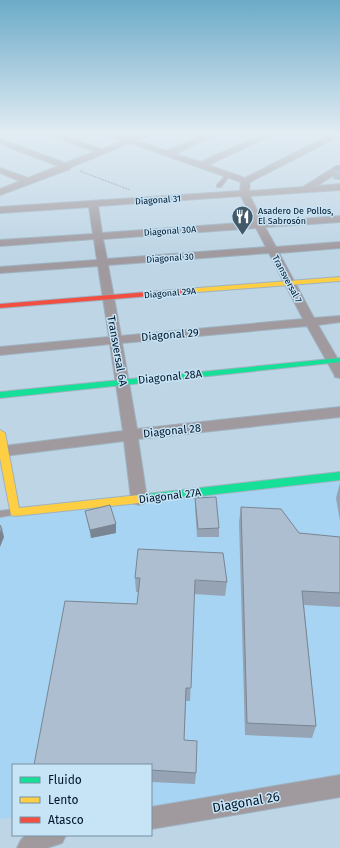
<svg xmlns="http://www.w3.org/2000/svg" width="340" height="848" viewBox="0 0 340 848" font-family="'Fira Sans',sans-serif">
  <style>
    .built { fill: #a7d4f2 }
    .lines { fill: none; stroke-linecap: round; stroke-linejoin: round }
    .lane-casing { stroke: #9fb2c0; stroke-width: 2 }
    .street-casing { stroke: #9fb2c0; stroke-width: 2 }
    .fast-casing { stroke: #9fb2c0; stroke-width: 2 }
    .slow-casing { stroke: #9fb2c0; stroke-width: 2 }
    .jam-casing { stroke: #9fb2c0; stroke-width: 2 }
    .path { stroke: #959aa2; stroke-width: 1.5; stroke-dasharray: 2 1; stroke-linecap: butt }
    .lane { fill: #a09a9f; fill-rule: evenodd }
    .street { fill: #a09a9f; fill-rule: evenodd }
    .fast { fill: #16e098; fill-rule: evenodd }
    .slow { fill: #ffcf43; fill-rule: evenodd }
    .jam { fill: #f24e42; fill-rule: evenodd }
    .wall { fill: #95a3b4 }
    .shaded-wall { fill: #798592 }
    .building { fill: #adbed1; stroke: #798592 }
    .labels { text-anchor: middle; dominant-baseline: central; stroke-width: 3; stroke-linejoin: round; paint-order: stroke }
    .far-street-label { font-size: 9px; fill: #001628; stroke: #c7e3f6 }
    .far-poi-label { font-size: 9px; fill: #001628; stroke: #c7e3f6; text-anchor: start }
    .street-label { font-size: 11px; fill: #001628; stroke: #c7e3f6 }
    .near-street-label { font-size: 13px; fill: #001628; stroke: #c7e3f6 }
  </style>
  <rect width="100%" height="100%" fill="#bed5e5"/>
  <!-- built -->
  <path class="built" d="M340,476V786L151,818V765H13V817L0,819V514Z"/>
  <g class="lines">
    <defs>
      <g id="lane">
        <path d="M227,174L230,175L221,187H217V185Z"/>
        <path d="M15,509L18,510L19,512L18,514L0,517V511Z"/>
      </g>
      <g id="street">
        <path d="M44,133H56L102,149L123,141L104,133H116L130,138L143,133H154L137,141L167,151L208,133H219L175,154L200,162L266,133H277L208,165L245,178L334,133H340V136L250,182L249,191L303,187L336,166H340V171L317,186L340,184V190L250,196L263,222L340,216V222L265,227L276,247L340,242V248L279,253L314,318L340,316V322L318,325L340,363V378L335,377L334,374L307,326L122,343L137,429L340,407V417L138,439L147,499L145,503L139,505L133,503L131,499L124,441L4,456L0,455V447L4,446L123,431L110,344L0,355V347L109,337L98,266L0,273V267L97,260L94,239L0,246V240L93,234L89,207L0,213V207L240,191L241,182L130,143L71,167L70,169L0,195V189L20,181L0,173V168L28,178L58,166L0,144V139L65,163L95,152ZM241,196L254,222L102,233L98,206ZM256,228L266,247L107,259L103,239ZM269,253L303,319L121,336L108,265Z"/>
        <path d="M340,775V797L151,829V807Z"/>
        <path d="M26,835H66L62,843L47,848H17L21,840Z"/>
      </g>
      <g id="fast">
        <path d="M340,358V362L0,398V392Z"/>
        <path d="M340,472V480L139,503L135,502L134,499L135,496L139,495Z"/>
      </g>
      <g id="slow">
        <path d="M340,277V281L185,293L181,291L185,289Z"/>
        <path d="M0,430L5,433L19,508L139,495L143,496L144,499L143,502L139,503L15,516L11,515L0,458Z"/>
      </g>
      <path id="jam" d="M185,289H188V293L0,308V304Z"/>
    </defs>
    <!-- lane casing -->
    <use href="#lane" class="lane-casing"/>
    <!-- street casing -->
    <use href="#street" class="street-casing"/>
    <!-- fast casing -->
    <use href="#fast" class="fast-casing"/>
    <!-- slow casing -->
    <use href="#slow" class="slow-casing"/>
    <!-- jam casing -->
    <use href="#jam" class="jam-casing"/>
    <!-- path -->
    <path class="path" d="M80,171L130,190"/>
    <!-- lane -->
    <use href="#lane" class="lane"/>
    <!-- street -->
    <use href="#street" class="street"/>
    <!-- fast -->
    <use href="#fast" class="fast"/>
    <!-- slow -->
    <use href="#slow" class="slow"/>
    <!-- jam -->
    <use href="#jam" class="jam"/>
  </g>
  <!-- wall -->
  <g class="wall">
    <path d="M340,165V180L333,179L335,168Z"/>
    <path d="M340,483V521L336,498Z"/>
    <path d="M195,498L219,528V537H197L195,506Z"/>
    <path d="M241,507L299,533L340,537V607L304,605L316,726L312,738L245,735L239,522Z"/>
    <path d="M85,511L116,524V533L91,538L87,519Z"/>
    <path d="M135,578L227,582L225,596L194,594L190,701H186L184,740L196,773L195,784L151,782V765L137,604L139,592H136Z"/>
  </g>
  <!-- shaded-wall -->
  <g class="shaded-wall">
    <path d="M116,524V533L91,538L90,530Z"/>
    <path d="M2,529L4,537L0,547V533Z"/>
  </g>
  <!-- building -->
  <g class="building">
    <path d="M340,165V168H335Z"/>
    <path d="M216,497L219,528L198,529L195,498Z"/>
    <path d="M110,505L116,524L90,530L85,511Z"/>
    <path d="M241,507L281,509L299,533L340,537V593L302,591L316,726L247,723Z"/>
    <path d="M0,525L2,529L0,533Z"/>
    <path d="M138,549L223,553L227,582L195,580L191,688H186L184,740L197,741L196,773L151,770V765H34L65,601L137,604L140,578H135Z"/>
  </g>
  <!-- sky -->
  <linearGradient id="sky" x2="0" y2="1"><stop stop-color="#6cabc8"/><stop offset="0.53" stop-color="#e2ecf3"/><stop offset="1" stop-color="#e2ecf3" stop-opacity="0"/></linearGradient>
  <rect width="340" height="252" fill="url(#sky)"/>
  <!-- icons -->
  <defs>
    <symbol id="restaurant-pin" viewBox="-11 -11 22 30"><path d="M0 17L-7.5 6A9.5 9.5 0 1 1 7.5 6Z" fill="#42596a" stroke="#c7e3f6"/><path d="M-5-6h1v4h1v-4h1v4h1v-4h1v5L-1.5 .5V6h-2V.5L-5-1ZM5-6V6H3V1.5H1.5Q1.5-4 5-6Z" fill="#fff"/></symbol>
  </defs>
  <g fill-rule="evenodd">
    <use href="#restaurant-pin" x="230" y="204" width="25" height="34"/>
  </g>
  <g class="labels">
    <!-- far-street labels -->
    <g class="far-street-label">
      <text transform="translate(158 200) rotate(-4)">Diagonal 31</text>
      <text transform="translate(170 231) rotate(-4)">Diagonal 30A</text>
      <text transform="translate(170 258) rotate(-4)">Diagonal 30</text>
      <text transform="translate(287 279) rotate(62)">Transversal 7</text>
      <text transform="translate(170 293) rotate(-5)">Diagonal 29A</text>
    </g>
    <!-- far-poi labels -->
    <g class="far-poi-label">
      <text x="258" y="211">Asadero De Pollos,<tspan x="258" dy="10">El Sabrosón</tspan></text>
    </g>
    <!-- street labels -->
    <g class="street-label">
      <text transform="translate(170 335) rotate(-5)">Diagonal 29</text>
      <text transform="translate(117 351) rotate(80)">Transversal 6A</text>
      <text transform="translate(170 377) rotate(-6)">Diagonal 28A</text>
      <text transform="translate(172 431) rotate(-6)">Diagonal 28</text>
      <text transform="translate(170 496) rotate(-7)">Diagonal 27A</text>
    </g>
    <!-- near-street labels -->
    <g class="near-street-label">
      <text transform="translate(246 802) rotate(-10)">Diagonal 26</text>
    </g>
  </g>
  <!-- legend -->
  <rect x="12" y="764" width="140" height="72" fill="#c7e3f6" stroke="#7791a4"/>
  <rect x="20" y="777" width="20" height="6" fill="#16e098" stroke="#7791a4"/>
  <text x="48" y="784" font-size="12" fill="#001628">Fluido</text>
  <rect x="20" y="797" width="20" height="6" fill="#ffcf43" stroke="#7791a4"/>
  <text x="48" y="804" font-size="12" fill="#001628">Lento</text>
  <rect x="20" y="817" width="20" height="6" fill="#f24e42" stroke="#7791a4"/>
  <text x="48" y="824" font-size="12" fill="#001628">Atasco</text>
</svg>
